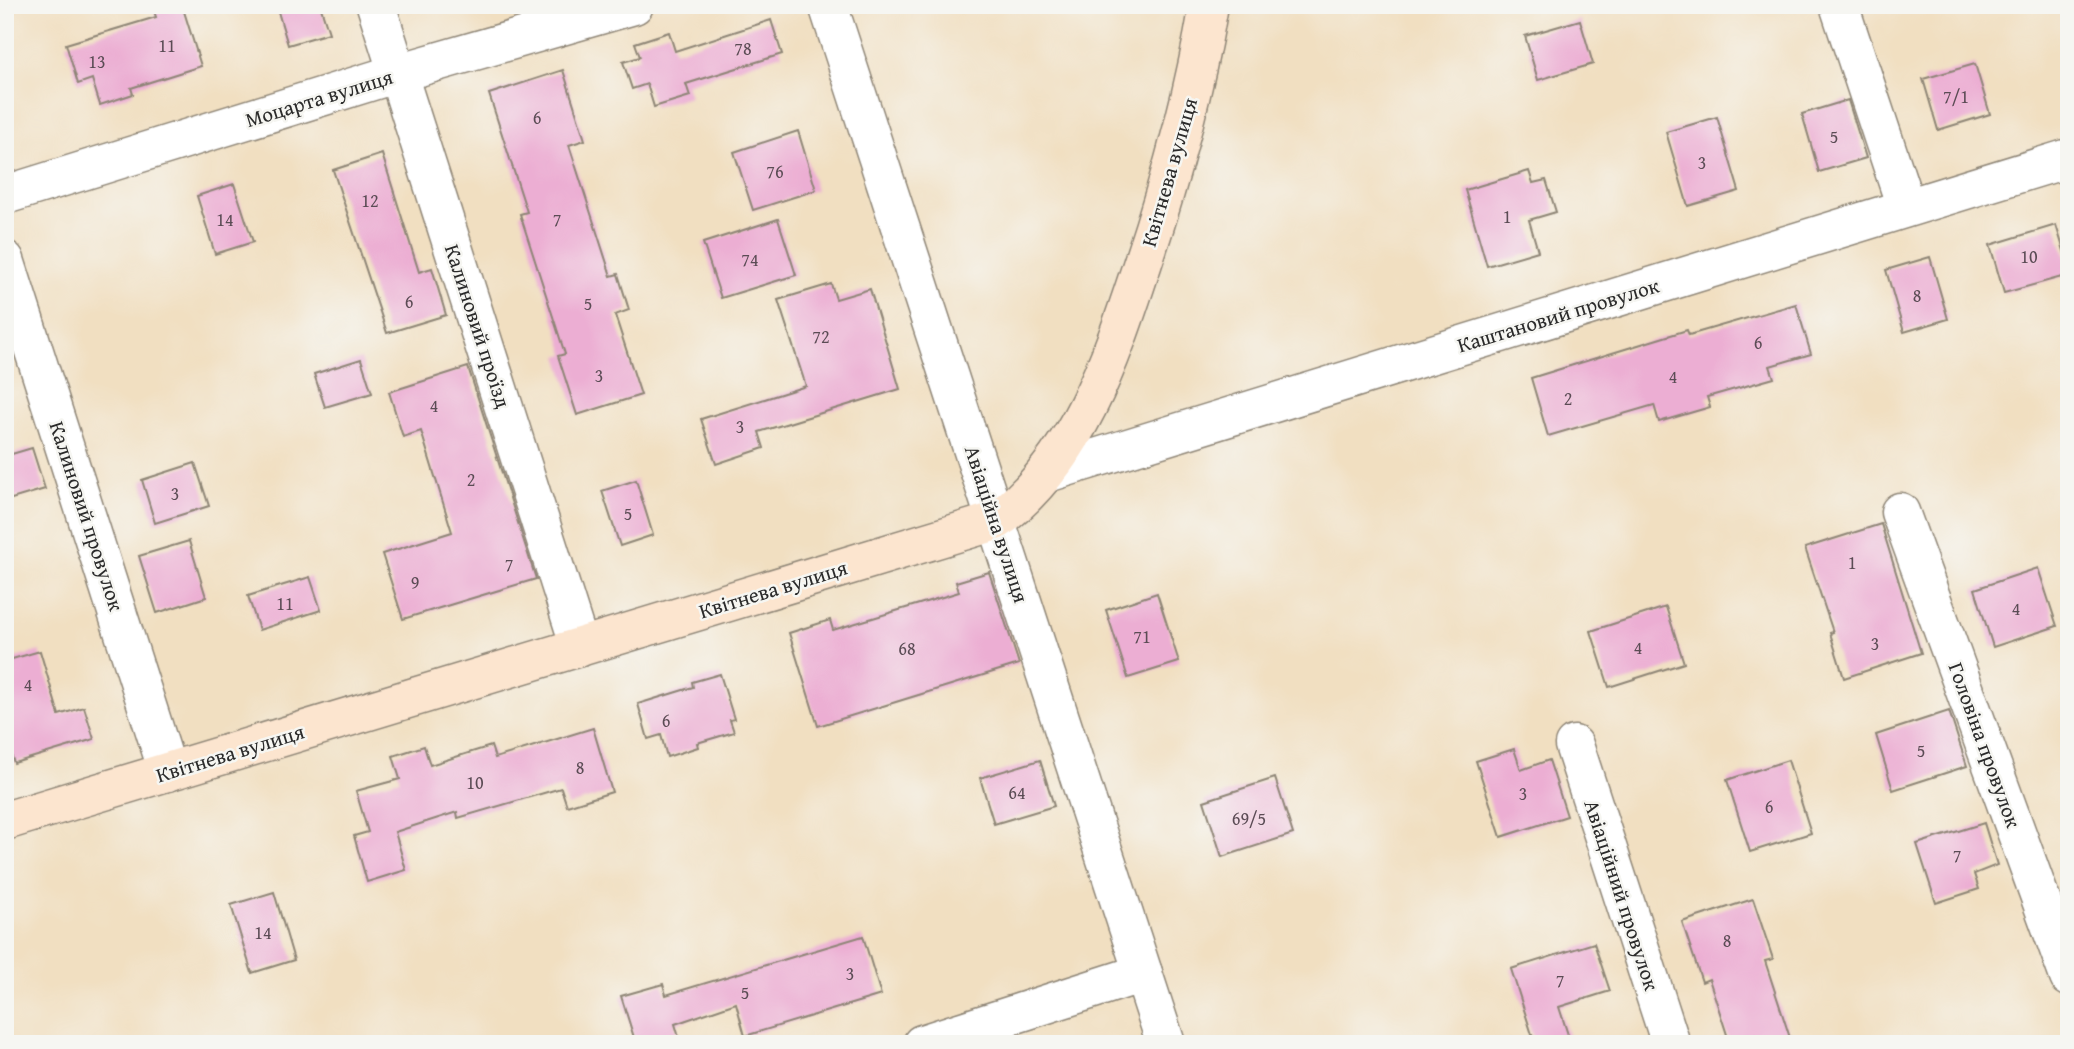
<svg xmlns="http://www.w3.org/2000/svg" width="2074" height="1049" viewBox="0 0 2074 1049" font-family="'Gentium Book Plus',serif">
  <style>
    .building { fill: #ecaed3 }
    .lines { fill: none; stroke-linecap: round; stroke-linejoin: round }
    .street-casing { stroke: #8e8576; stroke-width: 41 }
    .secondary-casing { stroke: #8e8576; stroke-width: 41 }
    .street { stroke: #fff; stroke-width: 38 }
    .secondary { stroke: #fce5cf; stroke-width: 38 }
    .labels { text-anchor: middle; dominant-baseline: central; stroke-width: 5; stroke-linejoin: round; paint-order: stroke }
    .number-label { font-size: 18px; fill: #5b4c55 }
    .street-label { font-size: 21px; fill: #2b2b2b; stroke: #f6f6f2 }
  </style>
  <rect width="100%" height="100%" fill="#f6f6f2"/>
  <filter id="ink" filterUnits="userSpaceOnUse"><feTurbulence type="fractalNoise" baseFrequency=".0143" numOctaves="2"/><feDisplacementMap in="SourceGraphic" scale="14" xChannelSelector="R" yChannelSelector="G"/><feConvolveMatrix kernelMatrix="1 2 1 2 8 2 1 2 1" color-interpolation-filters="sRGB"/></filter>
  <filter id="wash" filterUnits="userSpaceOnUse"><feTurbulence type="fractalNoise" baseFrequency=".00686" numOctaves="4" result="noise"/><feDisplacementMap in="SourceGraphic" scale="28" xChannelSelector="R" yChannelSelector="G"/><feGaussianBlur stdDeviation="1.57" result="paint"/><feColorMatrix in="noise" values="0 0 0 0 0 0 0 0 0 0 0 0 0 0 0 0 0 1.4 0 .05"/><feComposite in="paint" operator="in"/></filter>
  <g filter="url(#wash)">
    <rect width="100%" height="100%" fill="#f1dfc1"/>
    <g id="blocks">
      <!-- building -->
      <g class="building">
        <path d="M172,5H182L201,66L131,88L133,94L100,105L92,79L78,84L66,44L156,17L154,11Z"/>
        <path d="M276,5H320L329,33L288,45Z"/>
        <path d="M771,20L782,54L686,84L690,96L654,107L647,84L632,89L623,62L640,57L635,43L669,32L675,51Z"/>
        <path d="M1580,20L1593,64L1538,80L1525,36Z"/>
        <path d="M1975,64L1990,114L1938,130L1923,79Z"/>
        <path d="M563,70L585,140L569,145L611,276L618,274L629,310L615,315L641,395L577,415L558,356L565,354L520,214L527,212L489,94Z"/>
        <path d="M1848,100L1866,158L1819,172L1802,114Z"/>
        <path d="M1717,117L1739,191L1688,206L1666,132Z"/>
        <path d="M798,131L816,190L753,210L734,152Z"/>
        <path d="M382,154L419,272L432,268L446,315L387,333L333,170Z"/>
        <path d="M1529,171L1533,183L1546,180L1556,212L1529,220L1538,251L1487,266L1465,190Z"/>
        <path d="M234,184L253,242L215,254L197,196Z"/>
        <path d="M778,219L796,275L721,298L703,243Z"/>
        <path d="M2056,225L2069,267V275L2004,293L1990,245Z"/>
        <path d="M1930,257L1948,319L1904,332L1886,270Z"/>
        <path d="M831,284L836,299L870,289L900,389L759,432L764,448L716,464L701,419L806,386L778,300Z"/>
        <path d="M1796,304L1811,354L1770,366L1774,378L1707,397L1710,407L1659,422L1654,405L1548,436L1531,378L1687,330L1689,335Z"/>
        <path d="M361,359L372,393L325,407L314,374Z"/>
        <path d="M468,367L536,579L403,619L382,554L452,532L421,431L403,437L389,392Z"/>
        <path d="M32,448L45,489L5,501V456Z"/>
        <path d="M195,463L209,506L155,523L142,480Z"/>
        <path d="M636,480L653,535L620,546L602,491Z"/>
        <path d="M1881,524L1921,653L1844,678L1830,633L1833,632L1805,548Z"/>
        <path d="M189,541L206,597L157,613L139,556Z"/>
        <path d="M2038,568L2057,626L1993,647L1975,589Z"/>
        <path d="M989,572L1019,664L818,726L789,633L830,620L833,630L959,592L956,582Z"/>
        <path d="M310,577L321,610L259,630L248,596Z"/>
        <path d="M1157,593L1179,662L1128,678L1106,610Z"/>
        <path d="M1666,607L1684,663L1609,687L1591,631Z"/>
        <path d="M40,651L59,715L84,707L94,739L14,763L5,736V661Z"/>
        <path d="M720,674L734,719L730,720L734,732L697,743L698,747L667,757L661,735L648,739L638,704L693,687L692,682Z"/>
        <path d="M1949,711L1967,766L1893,790L1876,735Z"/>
        <path d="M593,728L612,792L567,806L561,788L458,818L457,812L395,832L406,870L367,882L354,836L368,832L356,791L400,779L393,756L424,746L430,765L491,746L495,758Z"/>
        <path d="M1514,749L1521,770L1549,760L1567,816L1501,837L1476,761Z"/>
        <path d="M1040,760L1054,806L994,824L980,778Z"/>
        <path d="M1788,760L1811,833L1750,852L1727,780Z"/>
        <path d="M1275,778L1293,834L1222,857L1204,801Z"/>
        <path d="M1984,823L1997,865L1974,874L1979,889L1936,903L1917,844Z"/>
        <path d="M274,892L294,960L252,973L231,905Z"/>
        <path d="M1753,899L1773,959L1765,961L1792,1044H1730L1709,979L1702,982L1682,922Z"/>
        <path d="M863,936L881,995L745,1036L736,1003L675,1024L681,1044H636L621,996L663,984L666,995Z"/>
        <path d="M1594,943L1610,991L1559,1007L1571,1044H1535L1511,969Z"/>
      </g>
    </g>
  </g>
  <g filter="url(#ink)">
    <use href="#blocks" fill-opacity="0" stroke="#8e8576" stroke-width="2"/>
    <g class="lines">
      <defs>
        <g id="street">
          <path d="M376,5L580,647"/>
          <path d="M828,5L1166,1044"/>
          <path d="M1839,5L1906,207"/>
          <path d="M5,195L398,73L634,5"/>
          <path d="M5,260L168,772"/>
          <path d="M1047,473L2069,158"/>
          <path d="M1900,512L2069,977"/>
          <path d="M1574,745L1671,1044"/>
          <path d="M922,1044L1143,973"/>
        </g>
        <path id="secondary" d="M5,821L996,521C1079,460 1112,356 1143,262C1171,178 1194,93 1209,5"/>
      </defs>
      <!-- street casing -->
      <use href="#street" class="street-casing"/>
      <!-- secondary casing -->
      <use href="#secondary" class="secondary-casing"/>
      <!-- street -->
      <use href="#street" class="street"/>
      <!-- secondary -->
      <use href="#secondary" class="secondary"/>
    </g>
  </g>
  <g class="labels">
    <!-- number labels -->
    <g class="number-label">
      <text x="167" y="45">11</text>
      <text x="743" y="48">78</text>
      <text x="97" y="61">13</text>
      <text x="1956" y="96">7/1</text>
      <text x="537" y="117">6</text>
      <text x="1834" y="136">5</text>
      <text x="1702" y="162">3</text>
      <text x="775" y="171">76</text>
      <text x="370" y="200">12</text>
      <text x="1507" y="216">1</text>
      <text x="225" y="219">14</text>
      <text x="557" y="219">7</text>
      <text x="2029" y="256">10</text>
      <text x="750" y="259">74</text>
      <text x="1917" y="295">8</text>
      <text x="409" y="301">6</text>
      <text x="588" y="303">5</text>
      <text x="821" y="336">72</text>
      <text x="1758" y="342">6</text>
      <text x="599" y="375">3</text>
      <text x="1673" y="376">4</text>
      <text x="1568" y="398">2</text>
      <text x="434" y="405">4</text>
      <text x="740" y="426">3</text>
      <text x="471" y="479">2</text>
      <text x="175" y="493">3</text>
      <text x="628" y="513">5</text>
      <text x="1852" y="562">1</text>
      <text x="509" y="564">7</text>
      <text x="415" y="582">9</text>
      <text x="285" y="603">11</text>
      <text x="2016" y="608">4</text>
      <text x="1142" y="636">71</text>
      <text x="1875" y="643">3</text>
      <text x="1638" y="647">4</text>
      <text x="907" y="648">68</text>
      <text x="28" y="684">4</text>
      <text x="666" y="720">6</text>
      <text x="1921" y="750">5</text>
      <text x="580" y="767">8</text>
      <text x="475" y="782">10</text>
      <text x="1017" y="792">64</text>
      <text x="1523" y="793">3</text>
      <text x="1769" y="806">6</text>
      <text x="1249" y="818">69/5</text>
      <text x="1957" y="855">7</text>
      <text x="263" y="932">14</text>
      <text x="1727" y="940">8</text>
      <text x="850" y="973">3</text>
      <text x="1560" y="980">7</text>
      <text x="745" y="992">5</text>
    </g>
    <!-- street labels -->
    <g class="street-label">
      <text transform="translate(319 98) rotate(-17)">Моцарта вулиця</text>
      <text transform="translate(1169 172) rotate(-74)">Квітнева вулиця</text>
      <text transform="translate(1558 315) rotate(-17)">Каштановий провулок</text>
      <text transform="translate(478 326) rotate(72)">Калиновий проїзд</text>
      <text transform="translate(87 516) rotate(72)">Калиновий провулок</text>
      <text transform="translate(997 524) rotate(72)">Авіаційна вулиця</text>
      <text transform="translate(773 589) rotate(-17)">Квітнева вулиця</text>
      <text transform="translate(1985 745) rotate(70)">Головіна провулок</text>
      <text transform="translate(230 753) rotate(-17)">Квітнева вулиця</text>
      <text transform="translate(1622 895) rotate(72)">Авіаційний провулок</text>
    </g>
  </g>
  <!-- margin -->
  <rect width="2074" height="1049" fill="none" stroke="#f6f6f2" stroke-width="28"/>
</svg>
